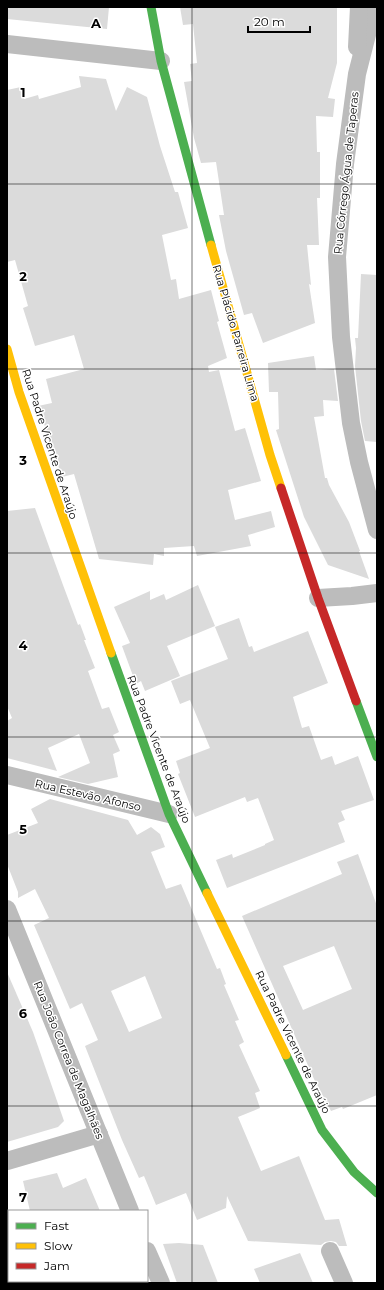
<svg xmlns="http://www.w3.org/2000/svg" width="384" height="1290" viewBox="0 0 384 1290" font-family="Montserrat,sans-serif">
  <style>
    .building { fill: #dbdbdb; fill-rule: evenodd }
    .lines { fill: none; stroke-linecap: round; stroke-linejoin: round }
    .street { stroke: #bcbcbc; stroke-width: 18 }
    .fast { stroke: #4caf50; stroke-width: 9 }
    .slow { stroke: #ffc107; stroke-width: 9 }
    .jam { stroke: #c62828; stroke-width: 9 }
    .grid { fill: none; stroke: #000; stroke-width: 1; stroke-opacity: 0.55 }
    .labels { text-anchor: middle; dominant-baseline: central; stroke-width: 3; stroke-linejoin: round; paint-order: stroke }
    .street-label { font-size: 11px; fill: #000; stroke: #fff }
    .grid-label { font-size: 13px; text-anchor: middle; font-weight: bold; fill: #000; stroke: #fff; stroke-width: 3; stroke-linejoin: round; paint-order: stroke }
  </style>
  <rect width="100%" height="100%" fill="#fff"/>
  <!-- building -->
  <g class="building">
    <path d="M7,7H109L107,29L7,19Z"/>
    <path d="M180,7H337V63L328,98L335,99L333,117L316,116L317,152H320V198H317L319,245H307L311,285L309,284L315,323L263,343L252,313L244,315L226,251L219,215H224L216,162L201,163L194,138L184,82L192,81L190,64L197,63L193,24L183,25Z"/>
    <path d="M79,76L106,79L116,111L127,87L147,97L160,146L175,192H178L188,228L162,235L171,280L176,279L179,299L211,290L219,321L217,322L227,358L208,366L209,372L219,370L235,431L245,428L261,481L228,490L235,520L271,511L275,527L248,535L251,546L197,556L194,546L164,548V556L154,554L153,565L99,559L74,474L62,477L38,406L52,403L46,379L84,369L74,335L35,346L23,308L28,306L15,260L7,262V90L21,87L24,99L38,95L39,99L81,87Z"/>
    <path d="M361,274L377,275V442L365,441L361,421L355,366L356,348L355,338H358Z"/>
    <path d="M314,356L316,370L334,369L338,401L323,400L324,416L314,417L325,478H327L329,485L349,522L360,551H359L369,579L328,565L304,517L276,430L279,429L278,392H269L268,363Z"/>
    <path d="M35,508L63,585L78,625L80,624L86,640H84L95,668L88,671L102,709L109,707L119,732L113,735L120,751L113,754L118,777L88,784L58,777L90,763L79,734L48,748L57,771L7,758V721L12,718L7,706V511Z"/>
    <path d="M198,585L215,626L167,646L180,676L145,691L141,681L136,684L122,646L130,643L114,607L150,591V600L164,594L166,600Z"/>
    <path d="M239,618L249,647L252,646L254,652L308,631L328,683L293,697L302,728L309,726L321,760L332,756L335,765L358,756L374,800L341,811L345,820L338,823L345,842L227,888L216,860L232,854L233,858L265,845V844L274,840L258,798L247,802L245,797L195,817L178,774L180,773L176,761L210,748L190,700L180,704L171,681L228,659L215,627Z"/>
    <path d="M50,799L128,820L137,835L151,827L160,834L165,847L151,852L166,889L181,884L217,969L220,968L226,984L224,985L239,1020L235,1021L244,1042L239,1045L260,1091L255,1093L260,1108L238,1117L261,1171L299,1156L325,1220L339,1219L347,1246H339L336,1242L331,1241L325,1242L321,1245L248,1241L227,1196L226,1208L197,1220L186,1193L156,1205L144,1176L139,1178L122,1140L85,1046L98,1040L82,1003L70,1009L34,925L49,918L35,889L18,898V892L7,864V835L38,823L31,809ZM145,976L162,1018L129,1032L111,991Z"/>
    <path d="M358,854L377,906V1095L343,1109L342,1107L331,1111L314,1079L242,916L342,874L337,862ZM334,946L352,989L303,1010L283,966Z"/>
    <path d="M7,972L33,1032L64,1121L58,1127L7,1142Z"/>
    <path d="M57,1173L63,1188L86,1178L100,1211H30L23,1181Z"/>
    <path d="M179,1243L203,1245L218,1283H177L163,1244Z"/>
    <path d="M300,1253L313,1283H260L254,1269Z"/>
  </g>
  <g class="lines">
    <!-- street -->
    <g class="street">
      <path d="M374,7L357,74L345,164L337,257L341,337L351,423L359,462L377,530"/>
      <path d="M7,44L161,61"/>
      <path d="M357,47L359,7"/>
      <path d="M318,598L352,596L377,593"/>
      <path d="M7,775L169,814"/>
      <path d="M7,909L130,1211"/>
      <path d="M7,1161L99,1134"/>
      <path d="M147,1251L161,1283"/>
      <path d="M330,1251L344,1283"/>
    </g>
    <!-- fast -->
    <g class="fast">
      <path d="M151,7L161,61L211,245"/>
      <path d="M111,653L169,814L207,893"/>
      <path d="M356,701L377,757"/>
      <path d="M286,1055L322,1130L354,1172L377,1193"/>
    </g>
    <!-- slow -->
    <g class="slow">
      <path d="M211,245L270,455L281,488"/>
      <path d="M7,349L19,392L111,653"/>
      <path d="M207,893L286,1055"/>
    </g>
    <!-- jam -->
    <path class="jam" d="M281,488L318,598L356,701"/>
  </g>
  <!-- grid -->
  <path class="grid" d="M192,7V1283M7,184H377M7,369H377M7,553H377M7,737H377M7,921H377M7,1106H377"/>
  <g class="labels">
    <!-- street labels -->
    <g class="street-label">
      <text transform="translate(346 173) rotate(-84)">Rua Córrego Água de Taperas</text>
      <text transform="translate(236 333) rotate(74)">Rua Plácido Parreira Lima</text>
      <text transform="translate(50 444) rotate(72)">Rua Padre Vicente de Araújo</text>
      <text transform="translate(159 749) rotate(69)">Rua Padre Vicente de Araújo</text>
      <text transform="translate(88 795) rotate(13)">Rua Estevão Afonso</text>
      <text transform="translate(293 1042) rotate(64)">Rua Padre Vicente de Araújo</text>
      <text transform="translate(69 1060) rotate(68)">Rua João Correa de Magalhães</text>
    </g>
  </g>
  <g class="grid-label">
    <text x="96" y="28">A</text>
    <text x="23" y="97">1</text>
    <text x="23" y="281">2</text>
    <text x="23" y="465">3</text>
    <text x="23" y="650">4</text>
    <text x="23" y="834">5</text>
    <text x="23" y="1018">6</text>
    <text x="23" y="1202">7</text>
  </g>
  <!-- border -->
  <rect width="384" height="1290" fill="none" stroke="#000000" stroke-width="16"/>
  <!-- legend -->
  <rect x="8" y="1210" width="140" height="72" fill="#ffffff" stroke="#999999"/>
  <rect x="16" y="1223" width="20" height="6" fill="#4caf50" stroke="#999999"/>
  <text x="44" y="1230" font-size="12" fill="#000000">Fast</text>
  <rect x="16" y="1243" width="20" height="6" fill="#ffc107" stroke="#999999"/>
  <text x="44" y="1250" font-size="12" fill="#000000">Slow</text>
  <rect x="16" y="1263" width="20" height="6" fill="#c62828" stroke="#999999"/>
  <text x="44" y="1270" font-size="12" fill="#000000">Jam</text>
  <!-- scale -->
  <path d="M248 26v6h62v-6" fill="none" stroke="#000000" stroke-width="2"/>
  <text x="254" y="26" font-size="12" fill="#000000" stroke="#ffffff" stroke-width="3" paint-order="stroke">20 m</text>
</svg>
